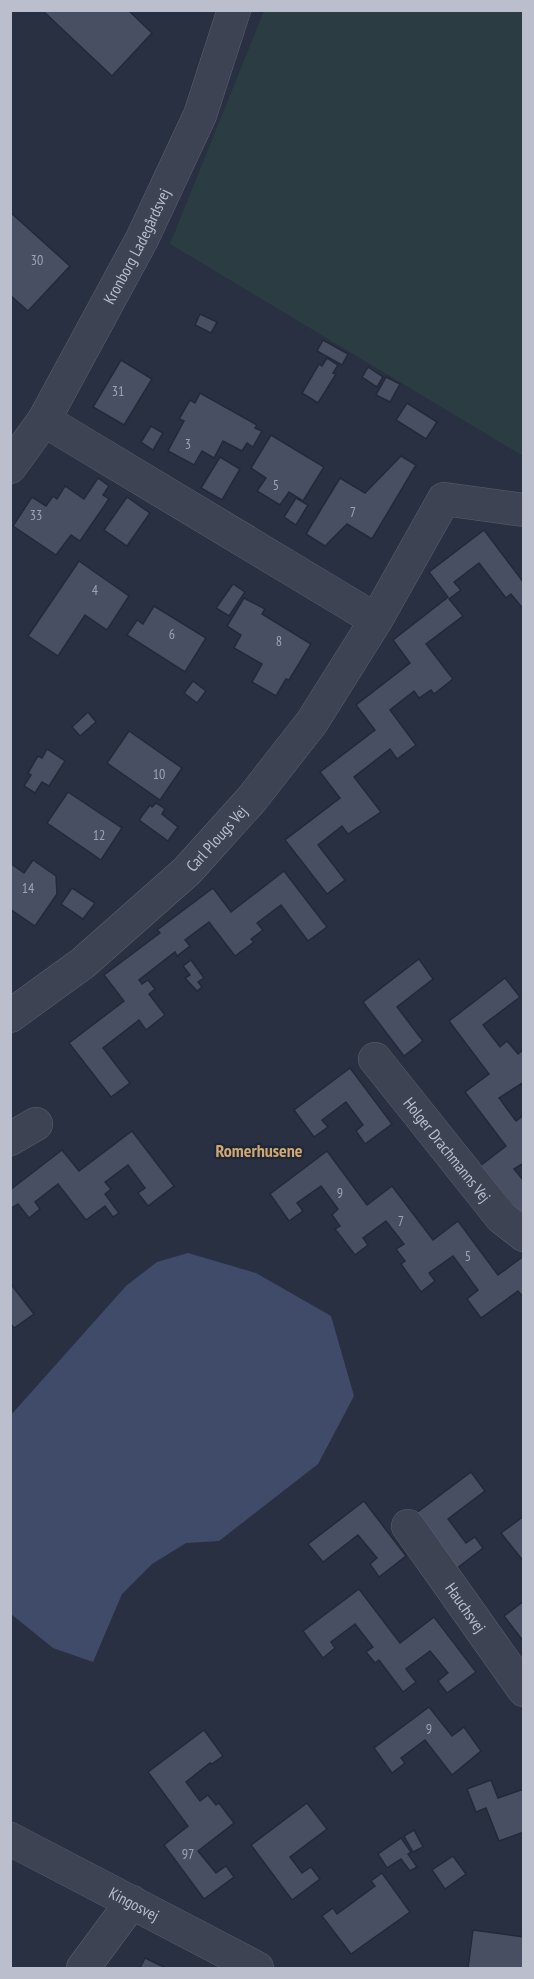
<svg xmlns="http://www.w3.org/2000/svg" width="534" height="1979" viewBox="0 0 534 1979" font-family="'PT Sans Narrow',sans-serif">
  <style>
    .green { fill: #2b3c43 }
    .water { fill: #404b6a }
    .building { fill: #494f63; stroke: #242939; stroke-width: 1.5 }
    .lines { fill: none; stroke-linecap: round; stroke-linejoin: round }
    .minor-casing { stroke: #5c606f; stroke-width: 34 }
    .minor { stroke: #3d4352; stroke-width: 33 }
    .labels { text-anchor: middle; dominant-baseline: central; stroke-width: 4.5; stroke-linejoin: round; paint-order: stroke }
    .number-label { font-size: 14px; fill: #9ea2b2 }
    .street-label { font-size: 16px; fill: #bbbecc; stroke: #222737 }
    .neighbourhood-label { font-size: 18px; font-weight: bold; fill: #d0a972; stroke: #222737 }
  </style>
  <rect width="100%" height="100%" fill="#293042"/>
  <!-- green -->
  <path class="green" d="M264,11H523V456L170,244Z"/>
  <!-- water -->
  <path class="water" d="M188,1253L256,1273L331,1316L354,1396L318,1464L219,1541L186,1543L152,1564L122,1594L93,1662L53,1648L11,1614V1415L126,1286L157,1262Z"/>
  <!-- building -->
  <g class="building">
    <path d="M42,10H128L152,33L112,76Z"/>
    <path d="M10,212L70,266L28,311L10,295Z"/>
    <path d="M200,314L217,322L211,333L195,325Z"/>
    <path d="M323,340L348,354L342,365L317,351Z"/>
    <path d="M327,358L338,365L333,373L336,374L318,403L302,393L319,364L322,366Z"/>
    <path d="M121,360L152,379L124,425L93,407Z"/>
    <path d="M368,367L383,377L377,387L362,377Z"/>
    <path d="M386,377L400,384L390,402L376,395Z"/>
    <path d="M200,393L257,425L255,428L262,431L253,447L247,443L242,451L223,441L214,458L202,451L194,465L168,451L184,421L179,419L190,400L195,403Z"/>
    <path d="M407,403L437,422L426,439L396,420Z"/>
    <path d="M151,426L163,433L153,450L141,442Z"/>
    <path d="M271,435L324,467L303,501L289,492L280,505L257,491L266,478L251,468Z"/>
    <path d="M401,456L416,465L372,539L347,524L325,546L306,534L340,478L365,493Z"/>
    <path d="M220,457L240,469L222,500L201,488Z"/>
    <path d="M98,478L109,486L103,495L109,499L80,541L71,535L56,555L13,526L32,497L46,506L53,496L57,499L65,486L84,499Z"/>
    <path d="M127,497L150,513L127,546L104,530Z"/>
    <path d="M296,498L308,505L296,525L284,517Z"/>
    <path d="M484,530L524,583V610L511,594L506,598L479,563L454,582L461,590L449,599L463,616L426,644L453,679L434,694L431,690L419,698L414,691L390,710L416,745L397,759L390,749L354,777L381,812L348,834L342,826L318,845L345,880L327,894L285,840L340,798L320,772L375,730L356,705L410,663L393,640L448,597L429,572Z"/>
    <path d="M79,561L129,596L107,630L85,615L58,656L28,636Z"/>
    <path d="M233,584L245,592L229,616L216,608Z"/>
    <path d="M244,598L265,609L262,614L311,644L289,680L286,679L276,696L252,682L262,664L234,648L241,635L227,626Z"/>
    <path d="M154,606L206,638L185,672L127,635L137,620L143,624Z"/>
    <path d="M193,681L206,691L197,703L184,693Z"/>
    <path d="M88,712L96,722L80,736L72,727Z"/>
    <path d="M129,731L182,768L160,800L107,763Z"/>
    <path d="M47,749L65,761L49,786L42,782L35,793L24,786L31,775L28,773L38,756L42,758Z"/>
    <path d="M68,792L122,828L101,860L47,823Z"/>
    <path d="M156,803L165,809L162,814L178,827L168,841L139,820L150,805L152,807Z"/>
    <path d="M33,860L56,876L57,894L35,926L10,909V863L24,873Z"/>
    <path d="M284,871L327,927L308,941L281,905L257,923L263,930L251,939L254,942L235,956L209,922L185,940L190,946L177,956L175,952L139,980L142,984L148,980L155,989L149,994L165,1015L146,1030L139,1020L103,1048L130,1083L111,1097L69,1043L124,1001L104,975L160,933L157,930L213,888L231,912Z"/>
    <path d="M72,888L95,903L83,919L61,904Z"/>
    <path d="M419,959L433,979L397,1007L423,1041L404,1056L363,1002Z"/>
    <path d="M191,960L204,978L198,982L202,987L197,991L185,978L190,975L183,966Z"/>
    <path d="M505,978L520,997L483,1025L500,1047L507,1041L518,1054L522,1051L524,1053V1082L499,1098L516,1121L524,1115V1163L514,1169L524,1181V1219L480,1166L506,1146L465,1092L489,1074L449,1021Z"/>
    <path d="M350,1068L392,1124L365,1144L356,1131L363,1125L346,1102L322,1120L328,1127L314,1137L294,1110Z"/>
    <path d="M132,1131L174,1186L148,1206L138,1193L145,1188L128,1165L105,1182L111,1189L105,1194L119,1213L113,1217L105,1206L86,1220L58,1184L35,1202L40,1209L29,1218L18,1204L10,1209V1190L62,1150L79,1171Z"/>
    <path d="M327,1151L367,1205L392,1186L433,1240L458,1221L498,1275L524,1256V1298L518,1291L481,1318L467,1299L478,1290L453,1256L429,1273L435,1281L421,1292L401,1264L405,1261L396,1249L404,1244L386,1221L363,1238L368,1245L355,1255L335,1229L340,1226L332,1215L338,1209L321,1186L297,1203L303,1211L289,1221L270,1194Z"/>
    <path d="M10,1283L34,1314L14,1328L10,1323Z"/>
    <path d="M471,1472L485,1491L448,1519L466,1543L475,1537L483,1548L456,1569L415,1514Z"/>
    <path d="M364,1501L406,1556L379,1577L370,1564L377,1558L358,1535L323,1562L308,1544Z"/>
    <path d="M524,1516V1562L501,1533Z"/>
    <path d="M359,1589L400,1643L434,1617L476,1672L447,1693L438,1681L448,1673L430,1651L406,1669L416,1682L403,1692L379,1660L375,1663L366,1652L373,1647L355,1624L331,1642L335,1648L323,1658L303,1631Z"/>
    <path d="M524,1601V1642L504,1616Z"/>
    <path d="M429,1707L452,1736L464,1727L481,1751L452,1775L425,1740L401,1758L405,1763L392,1773L374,1748Z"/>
    <path d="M204,1730L223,1756L212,1764L210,1763L186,1782L200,1801L208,1795L216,1805L219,1803L234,1823L198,1851L216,1873L226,1866L234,1877L204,1899L164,1845L188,1826L148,1772Z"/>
    <path d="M491,1780L498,1798L524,1789V1832L499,1841L486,1808L476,1812L467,1789Z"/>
    <path d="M307,1803L327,1829L290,1857L302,1873L311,1867L320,1879L292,1900L251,1845Z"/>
    <path d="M414,1830L423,1847L413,1852L404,1836Z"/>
    <path d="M401,1838L411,1852L408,1854L417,1867L410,1871L401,1859L387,1868L378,1854Z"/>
    <path d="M453,1856L466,1874L445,1889L432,1870Z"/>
    <path d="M382,1873L410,1912L351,1954L322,1916L333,1908L337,1914L375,1886L371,1881Z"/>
    <path d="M473,1930L524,1937V1968H468Z"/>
    <path d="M145,1958L166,1968H140Z"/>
  </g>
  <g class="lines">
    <defs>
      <g id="minor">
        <path d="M44,420L376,620"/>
        <path id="s1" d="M10,467L44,420L142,239L200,115L234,10"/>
        <path id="s2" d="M10,1016L83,963L187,871L251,800L312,722L376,620L444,499L524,510"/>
        <path id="s3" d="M375,1059L501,1217L524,1235"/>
        <path d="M10,1139L36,1124"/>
        <path id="s4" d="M408,1526L524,1690"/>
        <path id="s5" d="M10,1839L257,1968"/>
        <path d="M83,1968L132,1902"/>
      </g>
    </defs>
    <!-- minor casing -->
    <use href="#minor" class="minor-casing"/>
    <!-- minor -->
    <use href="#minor" class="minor"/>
  </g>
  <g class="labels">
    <!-- number labels -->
    <g class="number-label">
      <text x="37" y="260">30</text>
      <text x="118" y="391">31</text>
      <text x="188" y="444">3</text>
      <text x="276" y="485">5</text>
      <text x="353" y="512">7</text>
      <text x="36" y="515">33</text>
      <text x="95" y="590">4</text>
      <text x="172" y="634">6</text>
      <text x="279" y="641">8</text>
      <text x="159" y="774">10</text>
      <text x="99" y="835">12</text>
      <text x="28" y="888">14</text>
      <text x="340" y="1193">9</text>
      <text x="401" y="1221">7</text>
      <text x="468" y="1256">5</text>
      <text x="429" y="1729">9</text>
      <text x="188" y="1854">97</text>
    </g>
    <!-- street labels -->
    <g class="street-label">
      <text stroke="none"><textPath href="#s1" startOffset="255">Kronborg Ladegårdsvej</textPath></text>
      <text stroke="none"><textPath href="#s2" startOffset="273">Carl Plougs Vej</textPath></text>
      <text stroke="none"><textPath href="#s3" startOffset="116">Holger Drachmanns Vej</textPath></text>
      <text stroke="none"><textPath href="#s4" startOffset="100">Hauchsvej</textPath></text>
      <text stroke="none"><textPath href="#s5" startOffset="140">Kingosvej</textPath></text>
    </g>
    <!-- neighbourhood labels -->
    <g class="neighbourhood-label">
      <text x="259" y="1150">Romerhusene</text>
    </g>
  </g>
  <!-- border -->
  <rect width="534" height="1979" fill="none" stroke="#bbbecc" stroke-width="24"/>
</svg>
